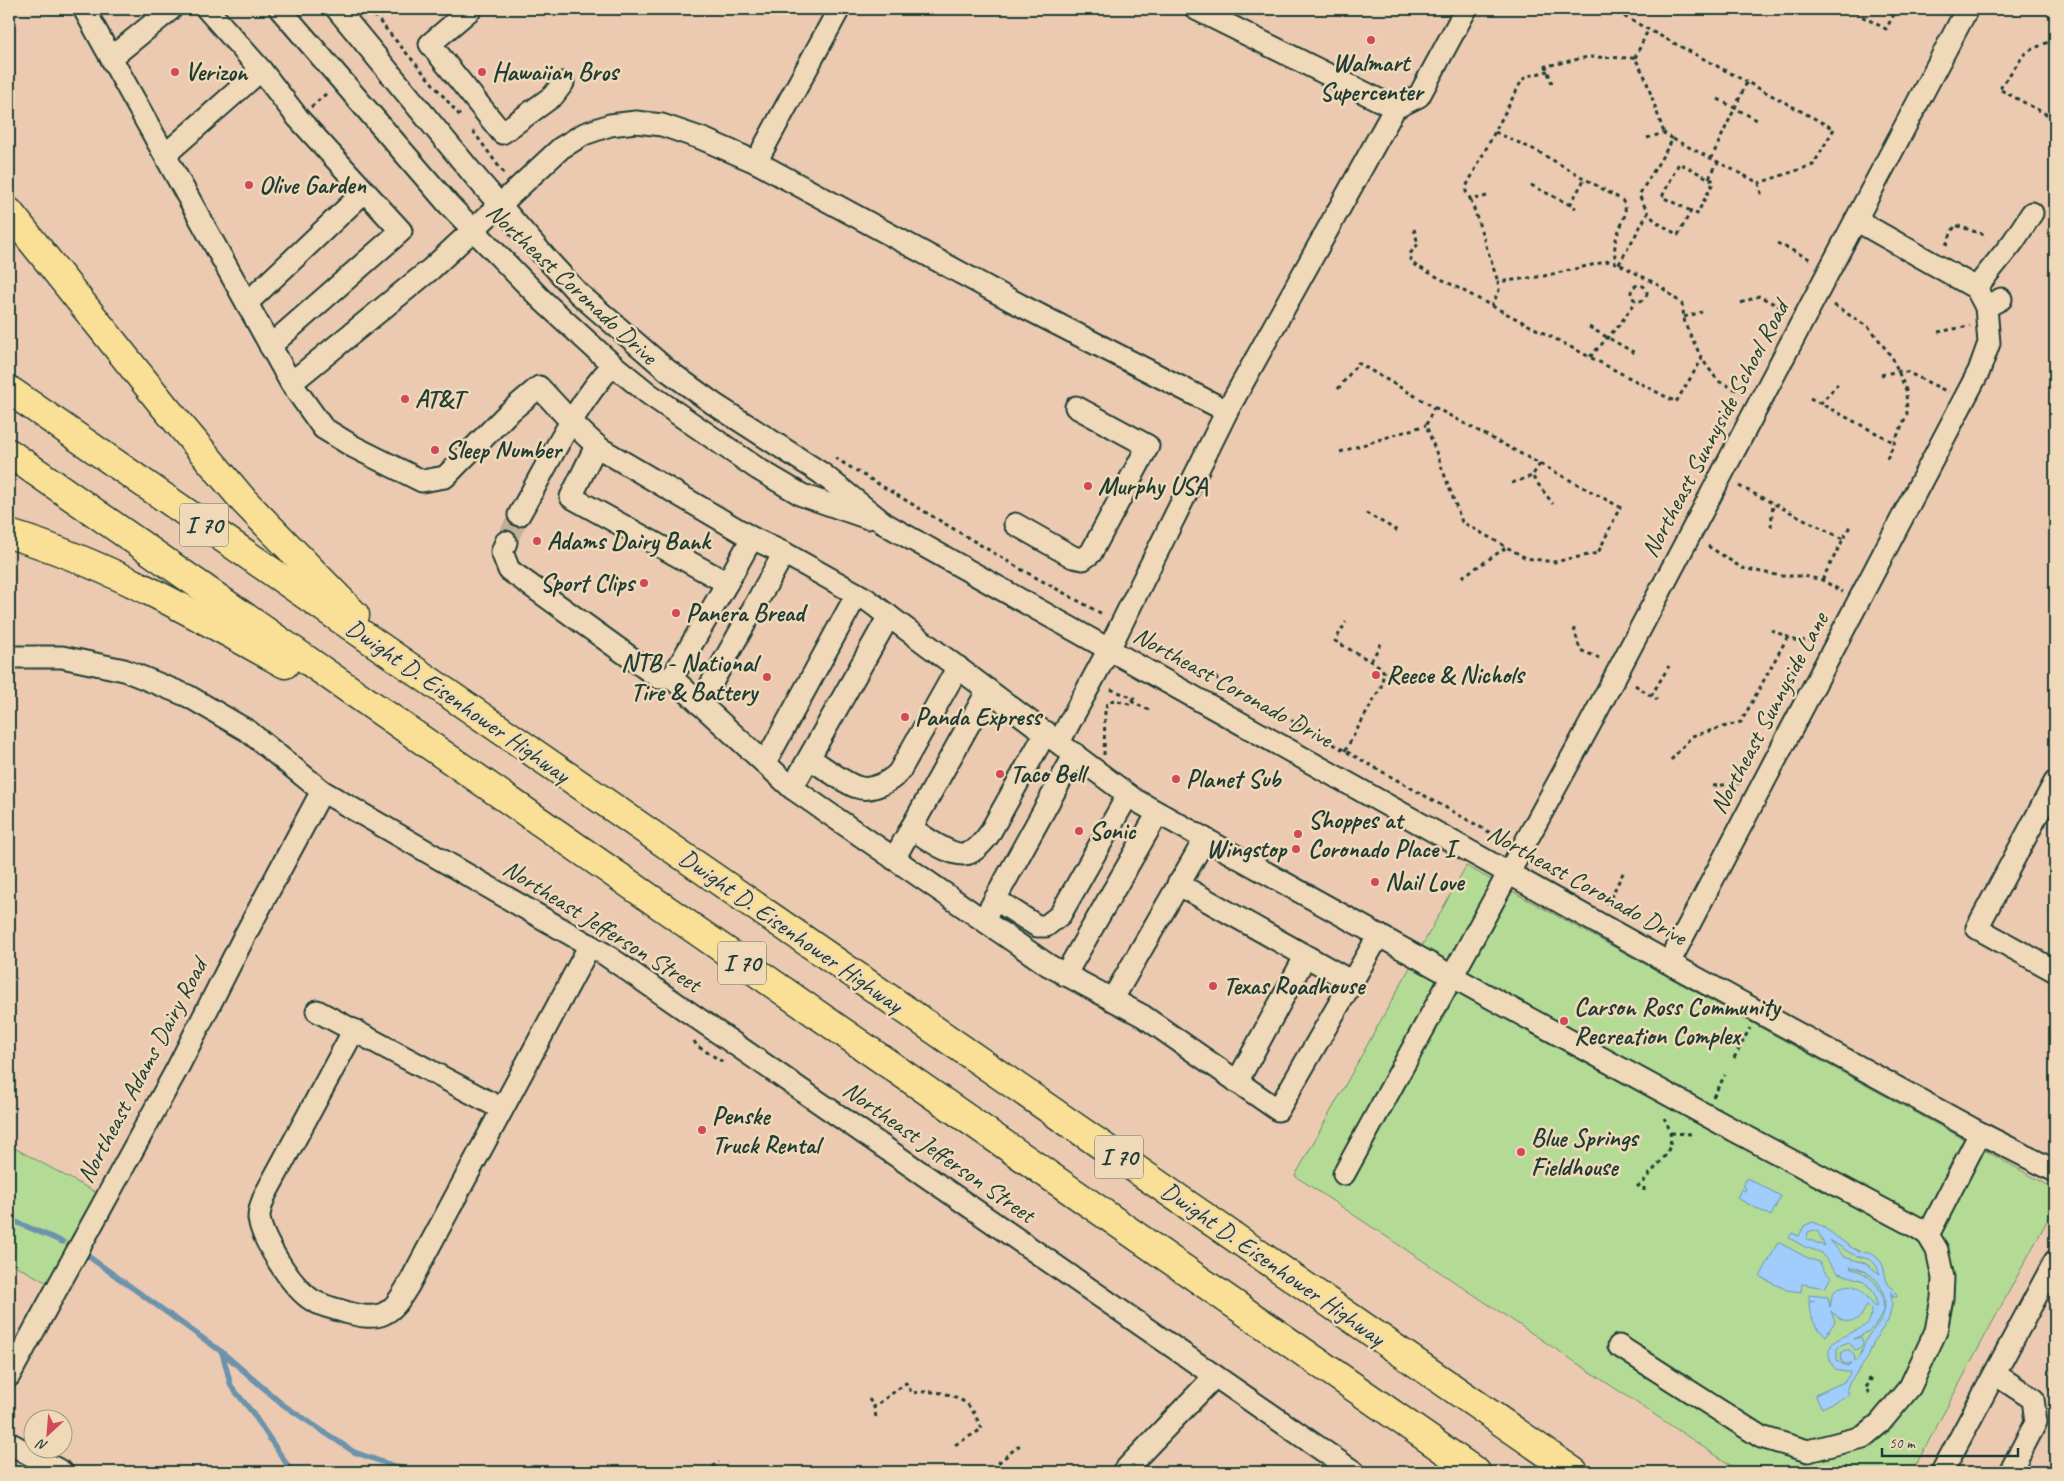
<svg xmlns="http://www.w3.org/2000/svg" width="2064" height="1481" viewBox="0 0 2064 1481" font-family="Caveat,sans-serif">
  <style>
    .green { fill: #b3db96; stroke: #698c65 }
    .water { fill: #a0cdfb; stroke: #6c93ab; fill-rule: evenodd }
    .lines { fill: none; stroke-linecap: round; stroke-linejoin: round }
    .stream { stroke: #6c93ab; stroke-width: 5.5 }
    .minor-tunnel { stroke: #c3ae99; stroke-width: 21; stroke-dasharray: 21 11; stroke-linecap: butt }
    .minor-casing { stroke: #1f3d34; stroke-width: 25 }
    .highway-casing { stroke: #1f3d34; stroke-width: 31 }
    .path { stroke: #1f3d34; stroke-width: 3; stroke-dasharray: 4 4; stroke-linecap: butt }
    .minor { stroke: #f0d9b8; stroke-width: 21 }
    .highway { stroke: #fadf96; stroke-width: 28 }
    .poi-dot { fill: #d1495b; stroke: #f0d9b8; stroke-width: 2 }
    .labels { text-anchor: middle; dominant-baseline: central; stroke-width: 5; stroke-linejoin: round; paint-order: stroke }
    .shield { fill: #f0d9b8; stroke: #5e6c5c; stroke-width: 1 }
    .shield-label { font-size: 24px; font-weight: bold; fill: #1f3d34 }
    .poi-label { font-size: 25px; font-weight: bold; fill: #1f3d34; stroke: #f0d9b8; text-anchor: start }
    .street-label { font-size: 25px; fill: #1f3d34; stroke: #f0d9b8 }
  </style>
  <rect width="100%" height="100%" fill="#eccab2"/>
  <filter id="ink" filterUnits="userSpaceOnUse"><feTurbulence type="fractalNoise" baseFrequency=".02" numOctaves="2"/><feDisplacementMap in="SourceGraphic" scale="10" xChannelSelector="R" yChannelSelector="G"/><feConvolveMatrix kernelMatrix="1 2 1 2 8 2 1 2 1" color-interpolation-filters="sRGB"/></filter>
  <g filter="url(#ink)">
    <!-- green -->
    <g class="green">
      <path d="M1466,866L2055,1189V1206L1912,1472H1741L1295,1176Z"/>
      <path d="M9,1145L106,1198L57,1288L9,1262Z"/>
    </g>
    <!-- water -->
    <g class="water">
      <path d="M1747,1178L1781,1196L1771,1216L1737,1198L1741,1189L1745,1191L1746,1188L1743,1186Z"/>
      <path d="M1812,1222C1821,1223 1841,1241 1851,1247C1862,1254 1873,1250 1881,1262C1887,1271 1883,1284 1894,1289L1897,1297H1893L1891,1291L1892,1305L1888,1321L1875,1339L1867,1359L1849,1383L1847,1388L1849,1395L1822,1408L1815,1395L1844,1382L1850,1374V1372C1841,1372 1834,1371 1831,1362C1820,1337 1855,1335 1867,1324C1871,1320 1871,1315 1871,1309L1867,1305L1860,1318C1848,1325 1839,1319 1831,1311L1835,1321L1826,1336C1815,1328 1809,1316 1809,1302L1815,1301L1809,1300V1295L1828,1297L1830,1307C1831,1303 1831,1297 1834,1292C1836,1289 1840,1287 1844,1286C1859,1282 1867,1297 1875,1307L1877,1306L1874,1293L1864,1281L1838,1273L1820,1252L1805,1247L1789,1238L1792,1233L1799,1236L1804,1226ZM1814,1230L1818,1232L1825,1246L1807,1239L1808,1232ZM1830,1240C1837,1244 1843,1249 1850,1253C1865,1261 1873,1254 1880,1274L1865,1263L1844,1257ZM1850,1267C1875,1270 1892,1293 1882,1318C1879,1325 1872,1330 1868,1336C1863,1345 1863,1353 1857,1361H1855L1854,1355L1850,1350H1844L1841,1353L1842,1362L1846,1364L1852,1363L1848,1366L1842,1364L1837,1360V1349L1841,1345L1849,1342L1855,1350L1861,1348L1863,1343L1861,1337L1853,1339C1862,1335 1870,1332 1876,1324C1894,1302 1876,1273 1851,1269Z"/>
      <path d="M1778,1242L1806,1257L1819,1262L1825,1272L1831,1277L1825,1288L1802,1284L1801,1292L1787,1290L1760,1277Z"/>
    </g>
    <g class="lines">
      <!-- stream -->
      <g class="stream">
        <path d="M9,1219L63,1242"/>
        <path d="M85,1254L222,1352L282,1404L354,1452L411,1472"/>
        <path d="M222,1352L231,1386L252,1412L292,1472"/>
      </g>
      <!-- minor-tunnel -->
      <path class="minor-tunnel" d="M506,542L519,515"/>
      <defs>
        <g id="minor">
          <path d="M84,9L291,383L323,428L354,447L422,481L445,477L507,414L539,387C559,408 578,431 601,449L752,538L784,553L866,599L1135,800L1477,990L1726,1126L1918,1228L1928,1235L1937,1250L1943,1278L1942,1298L1936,1331L1910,1387L1880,1423L1863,1437L1808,1451L1761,1437L1619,1346"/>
          <path d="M207,9L261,70L298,118L401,231L270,346"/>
          <path d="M280,9L449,205L542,300L613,365L649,394L758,469L802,495L868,518"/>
          <path d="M337,9L473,174L545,257L578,293L667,370L714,404L821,473L885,524L1669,963L1980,1133L2055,1171"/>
          <path d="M471,9L430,44L502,133L553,96L563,83"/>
          <path d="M1196,9L1395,108"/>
          <path d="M112,57L171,9"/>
          <path d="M166,154L261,70"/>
          <path d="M756,162L839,9"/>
          <path d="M1856,220L1976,288L1986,307"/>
          <path d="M1976,288L2013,242L2032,213"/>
          <path d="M247,303L364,192"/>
          <path d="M291,383L431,269L561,148L584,134L610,125L636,122L662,125L703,139L756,162L1020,305L1227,411"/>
          <path d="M596,446L571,497L727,583L752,538"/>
          <path d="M519,515C546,468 576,403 613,365"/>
          <path d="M1015,524L1073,557L1083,559L1091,553L1148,446L1076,407"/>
          <path d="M506,542L502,552L509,570L659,678H672L727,583"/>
          <path d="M9,657H62L124,670L188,696L248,731L322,791L603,953L1354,1472"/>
          <path d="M672,678L792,788L1048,965L1143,1016L1278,1110L1379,935"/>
          <path d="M700,704L784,553"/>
          <path d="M1059,742L1109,649L1227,411L1395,108L1419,96L1466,9"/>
          <path d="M809,758C822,766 844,783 857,787C871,792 890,782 899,772L958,667"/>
          <path d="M765,763L857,594"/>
          <path d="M2055,782L1977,928L2055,971"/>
          <path d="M792,788L889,616"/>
          <path d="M911,828C925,837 955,861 971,852C978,849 983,842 988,836L1046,732"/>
          <path d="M894,859L988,690"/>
          <path d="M1178,884L1352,982"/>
          <path d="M995,899L1037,926H1046L1060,915L1128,795"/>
          <path d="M988,912L1075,754"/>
          <path d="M1669,963L1979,371L1989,343L1986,307L2001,299"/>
          <path d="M1065,975L1158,813"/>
          <path d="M1112,1000L1205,839"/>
          <path d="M317,1011L502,1109"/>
          <path d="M354,1030L265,1195C262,1203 259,1209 259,1218C262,1240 291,1285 309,1298C319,1306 334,1308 345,1312C357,1315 371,1319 383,1314C395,1309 401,1297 408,1286L590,945"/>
          <path d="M1237,1082L1305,957"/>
          <path d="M1344,1174L1589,726L1967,9"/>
          <path d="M1928,1235L1980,1133"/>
          <path d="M1995,1374L2033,1399L2036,1422L2010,1472"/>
          <path d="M9,1376L177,1069L244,937L322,791"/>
          <path d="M9,1443L62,1472"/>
          <path d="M1123,1472L1215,1376"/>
          <path d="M1942,1472L2055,1261"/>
        </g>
        <g id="highway">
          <path d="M9,212L164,406L244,501L355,615"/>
          <path d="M9,390L1574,1472"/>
          <path d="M9,453L1476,1472"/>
          <path d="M9,534C106,563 197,615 285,664"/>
        </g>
      </defs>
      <!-- minor casing -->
      <use href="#minor" class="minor-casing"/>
      <!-- highway casing -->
      <use href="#highway" class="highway-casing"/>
      <!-- path -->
      <g class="path">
        <path d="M369,9L461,117"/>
        <path d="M1610,9L1747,82"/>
        <path d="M1848,9L1886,29L1897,9"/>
        <path d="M2055,39L2026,52L1999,89L2055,119"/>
        <path d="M1635,58L1648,30"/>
        <path d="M1552,84L1546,66L1588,57L1635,58L1645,77L1664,133"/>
        <path d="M1718,99L1757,120"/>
        <path d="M311,107L327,93"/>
        <path d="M473,131L505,175"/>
        <path d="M1495,132L1535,150L1622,200C1631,213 1619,226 1616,239C1614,246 1615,255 1615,263"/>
        <path d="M1647,138L1664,133L1673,139L1639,195L1648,213"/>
        <path d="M1673,139L1718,162"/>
        <path d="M1711,159L1747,82L1834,129L1813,165L1759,183"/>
        <path d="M1709,178L1718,162L1759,183L1762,198"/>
        <path d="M1531,185L1576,208"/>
        <path d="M1487,196L1471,200L1498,282"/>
        <path d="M1471,200L1466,192V187L1522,80L1528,76L1548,71"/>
        <path d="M1570,205L1585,178"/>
        <path d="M1414,229L1418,244L1409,255L1413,264L1492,306L1499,290L1498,282L1544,276L1609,261L1619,264L1660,286L1682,304L1685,324L1702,359L1718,381L1743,393"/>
        <path d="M1777,243L1812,260"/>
        <path d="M1946,245L1955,225L1985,235"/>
        <path d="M1619,264L1648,213L1655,221L1678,235L1691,211L1697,214L1714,181L1679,163L1662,197L1691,211"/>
        <circle cx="1639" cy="293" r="8"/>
        <path d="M1741,303L1759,296L1786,310"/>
        <path d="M1834,305L1871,329L1893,359L1906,390L1907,414L1887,459"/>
        <path d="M1492,306L1676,402L1702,359"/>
        <path d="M1684,317L1702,312"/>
        <path d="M1589,327L1635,353"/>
        <path d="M1938,332L1970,326"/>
        <path d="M1590,357L1620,324L1636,301"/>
        <path d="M1881,375L1898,371L1907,372L1948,392"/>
        <path d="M1338,389L1358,363L1434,407L1426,425L1462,522L1526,558L1554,562L1598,553L1620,507L1434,407"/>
        <path d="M1810,398L1895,443"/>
        <path d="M1820,404L1838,384"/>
        <path d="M1340,452L1426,425"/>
        <path d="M835,458L1024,571L1104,615"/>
        <path d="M1540,464L1532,476L1553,504"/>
        <path d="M1512,483L1532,476"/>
        <path d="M1739,486L1843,539"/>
        <path d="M1366,513L1398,531"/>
        <path d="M1771,527L1773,503"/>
        <path d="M1708,546L1742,568L1781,576H1804L1822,580L1843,592"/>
        <path d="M1462,577L1507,547"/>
        <path d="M1822,580L1851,524"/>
        <path d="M1574,628L1580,650L1599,658"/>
        <path d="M1771,630L1797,641L1816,640"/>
        <path d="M1138,634L1505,841"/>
        <path d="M1371,661L1382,642"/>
        <path d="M1635,685L1657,700"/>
        <path d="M1651,696L1669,666"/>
        <path d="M1131,701L1149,710"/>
        <path d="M1345,751L1381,687L1384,672L1379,666L1335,641L1346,622"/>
        <path d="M1104,755L1105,711L1107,703L1114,700L1129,704L1134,698L1110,689"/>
        <path d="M1671,760L1692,736L1741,722L1787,638"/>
        <path d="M1713,786L1741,783"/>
        <path d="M1607,905L1624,871"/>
        <path d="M694,1041L697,1046L723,1062"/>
        <path d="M1734,1058L1750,1028"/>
        <path d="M1713,1097L1725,1075"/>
        <path d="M1671,1133L1692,1134"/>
        <path d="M1637,1187L1644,1181"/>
        <path d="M1644,1191V1181C1660,1160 1682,1148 1664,1118"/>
        <path d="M1868,1379L1871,1380L1865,1389L1871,1394"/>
        <path d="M2048,1389L2055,1387"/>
        <path d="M869,1399L874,1407"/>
        <path d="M876,1417L874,1407L906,1383L912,1393C931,1390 953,1392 968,1405C974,1411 978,1422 982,1429L953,1446"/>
        <path d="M992,1468L1021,1444"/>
        <path d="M706,1472L719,1462"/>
      </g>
      <!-- minor -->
      <use href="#minor" class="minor"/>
      <!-- highway -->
      <use href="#highway" class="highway"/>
    </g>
  </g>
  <!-- markers -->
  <g class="poi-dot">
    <circle cx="1371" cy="40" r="5"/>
    <circle cx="175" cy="72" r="5"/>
    <circle cx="482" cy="72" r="5"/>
    <circle cx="249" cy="185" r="5"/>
    <circle cx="405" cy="399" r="5"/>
    <circle cx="435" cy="450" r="5"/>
    <circle cx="1088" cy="486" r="5"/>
    <circle cx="537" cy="541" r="5"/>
    <circle cx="644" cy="583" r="5"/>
    <circle cx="676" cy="613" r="5"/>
    <circle cx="1376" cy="675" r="5"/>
    <circle cx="767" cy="677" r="5"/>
    <circle cx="905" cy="717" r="5"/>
    <circle cx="1000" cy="774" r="5"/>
    <circle cx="1176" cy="779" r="5"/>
    <circle cx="1079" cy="831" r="5"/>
    <circle cx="1298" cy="834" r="5"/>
    <circle cx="1296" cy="849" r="5"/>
    <circle cx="1375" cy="882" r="5"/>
    <circle cx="1213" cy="986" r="5"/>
    <circle cx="1564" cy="1021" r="5"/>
    <circle cx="702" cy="1130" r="5"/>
    <circle cx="1521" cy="1152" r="5"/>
  </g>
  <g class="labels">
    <!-- shield labels -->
    <g class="shield">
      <rect x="180" y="503.5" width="48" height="43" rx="4"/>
      <rect x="718" y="941.5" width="48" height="43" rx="4"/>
      <rect x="1095" y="1135.5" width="48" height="43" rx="4"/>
    </g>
    <g class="shield-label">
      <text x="204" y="525">I 70</text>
      <text x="742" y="963">I 70</text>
      <text x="1119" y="1157">I 70</text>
    </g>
    <!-- poi labels -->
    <g class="poi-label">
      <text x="1371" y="63" text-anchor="middle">Walmart<tspan x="1371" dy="29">Supercenter</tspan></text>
      <text x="185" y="72">Verizon</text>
      <text x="492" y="72">Hawaiian Bros</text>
      <text x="259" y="185">Olive Garden</text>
      <text x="415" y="399">AT&amp;T</text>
      <text x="445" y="450">Sleep Number</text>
      <text x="1098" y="486">Murphy USA</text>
      <text x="547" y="541">Adams Dairy Bank</text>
      <text x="634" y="583" text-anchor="end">Sport Clips</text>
      <text x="686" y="613">Panera Bread</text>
      <text x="757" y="663" text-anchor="end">NTB - National<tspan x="757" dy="29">Tire &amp; Battery</tspan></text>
      <text x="1386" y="675">Reece &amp; Nichols</text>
      <text x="915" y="717">Panda Express</text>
      <text x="1010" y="774">Taco Bell</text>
      <text x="1186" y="779">Planet Sub</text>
      <text x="1308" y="820">Shoppes at<tspan x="1308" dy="29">Coronado Place I</tspan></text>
      <text x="1089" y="831">Sonic</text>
      <text x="1286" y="849" text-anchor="end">Wingstop</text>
      <text x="1385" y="882">Nail Love</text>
      <text x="1223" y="986">Texas Roadhouse</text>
      <text x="1574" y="1007">Carson Ross Community<tspan x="1574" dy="29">Recreation Complex</tspan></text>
      <text x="712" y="1116">Penske<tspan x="712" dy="29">Truck Rental</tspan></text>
      <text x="1531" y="1138">Blue Springs<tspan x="1531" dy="29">Fieldhouse</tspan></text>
    </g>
    <!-- street labels -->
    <g class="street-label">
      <text transform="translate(572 284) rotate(43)">Northeast Coronado Drive</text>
      <text transform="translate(1715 429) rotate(-62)">Northeast Sunnyside School Road</text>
      <text transform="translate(1233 687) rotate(29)">Northeast Coronado Drive</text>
      <text transform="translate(458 701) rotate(35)">Dwight D. Eisenhower Highway</text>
      <text transform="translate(1769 713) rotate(-62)">Northeast Sunnyside Lane</text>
      <text transform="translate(1587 885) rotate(29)">Northeast Coronado Drive</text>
      <text transform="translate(602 926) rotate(32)">Northeast Jefferson Street</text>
      <text transform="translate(791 931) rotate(35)">Dwight D. Eisenhower Highway</text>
      <text transform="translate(142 1071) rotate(-62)">Northeast Adams Dairy Road</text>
      <text transform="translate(939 1152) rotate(35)">Northeast Jefferson Street</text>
      <text transform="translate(1273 1264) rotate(35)">Dwight D. Eisenhower Highway</text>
    </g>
  </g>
  <!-- margin -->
  <rect width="2064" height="1481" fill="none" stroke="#f0d9b8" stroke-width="30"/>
  <rect x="15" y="15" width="2034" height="1451" fill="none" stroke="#1f3d34" stroke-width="2" filter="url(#ink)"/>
  <!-- north arrow -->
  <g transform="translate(48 1434) rotate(206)"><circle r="24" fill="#f0d9b8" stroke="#9c9b83"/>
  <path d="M0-4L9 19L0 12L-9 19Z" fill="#d1495b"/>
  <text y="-8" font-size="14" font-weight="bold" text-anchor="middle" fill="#1f3d34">N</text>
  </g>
  <!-- scale -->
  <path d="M1882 1448v8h136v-8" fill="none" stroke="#1f3d34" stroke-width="2.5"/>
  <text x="1889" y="1448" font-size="15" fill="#1f3d34" stroke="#f0d9b8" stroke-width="4" paint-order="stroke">50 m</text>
</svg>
